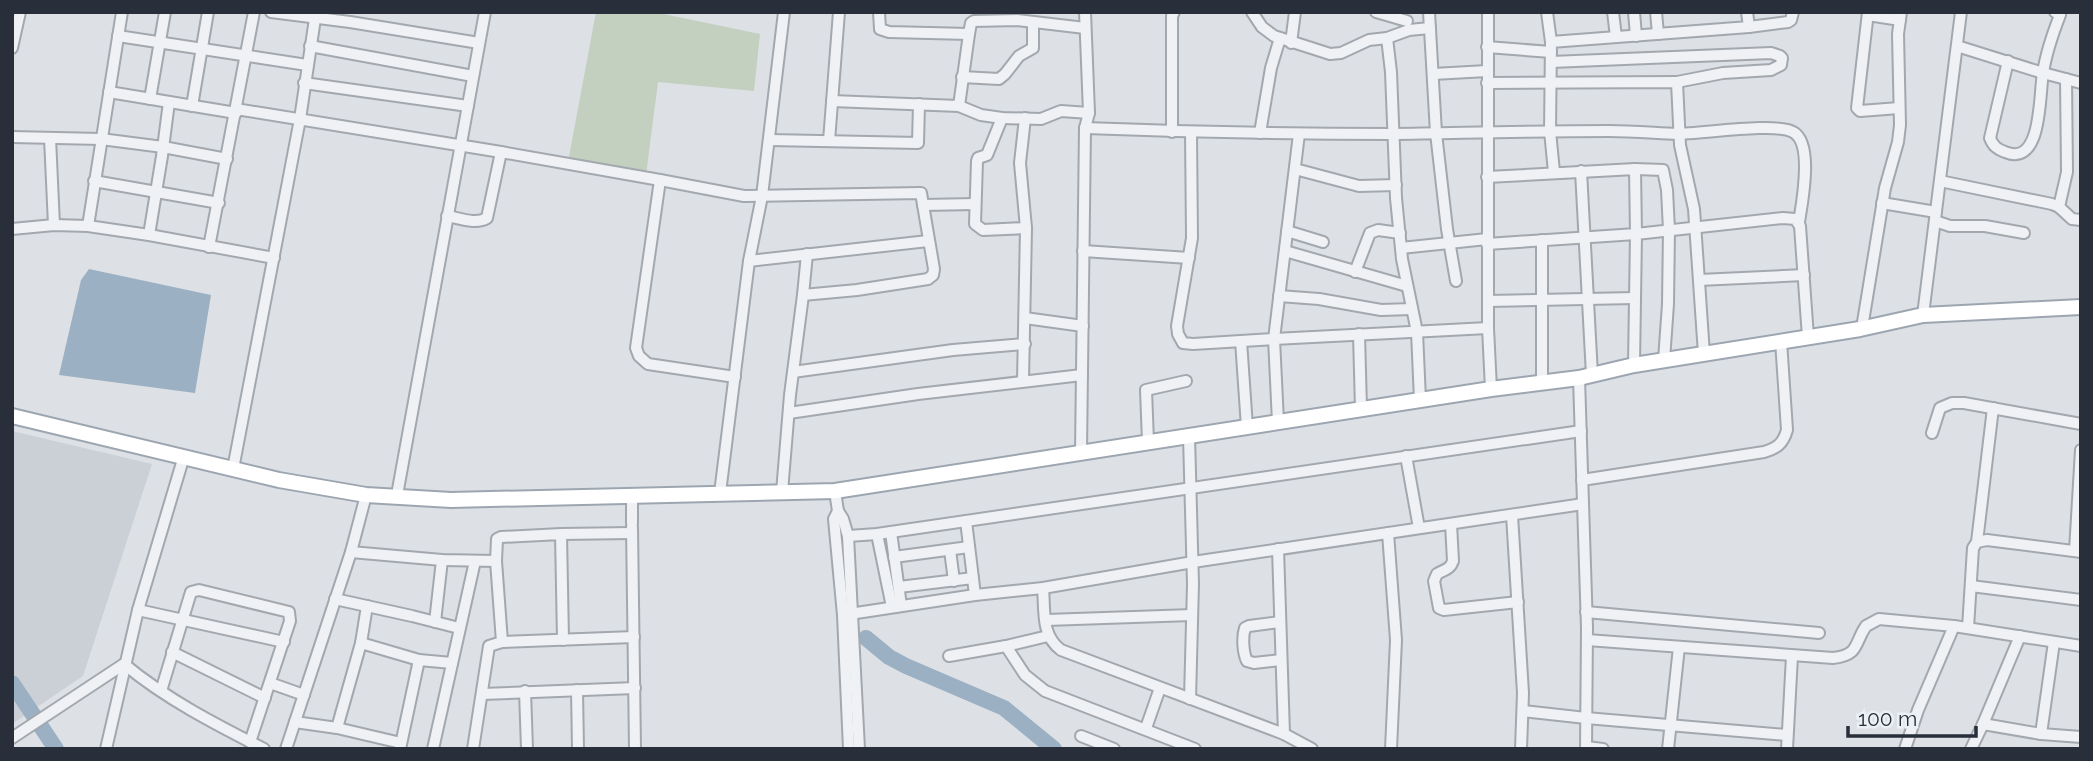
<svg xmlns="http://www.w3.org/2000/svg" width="2093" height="761" viewBox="0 0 2093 761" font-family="Raleway,sans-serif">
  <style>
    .built { fill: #cbd0d7 }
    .green { fill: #c3cfbf }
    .water { fill: #9bb0c3 }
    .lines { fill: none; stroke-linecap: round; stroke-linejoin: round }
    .river { stroke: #9bb0c3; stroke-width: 16 }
    .minor-casing { stroke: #a3a8af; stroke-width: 14 }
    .major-casing { stroke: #9da6b0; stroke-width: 18 }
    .minor { stroke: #eff1f4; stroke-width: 10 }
    .major { stroke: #fff; stroke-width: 14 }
  </style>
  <rect width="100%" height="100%" fill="#dde1e6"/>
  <!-- built -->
  <path class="built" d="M12,431L152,464L83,676L12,724Z"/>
  <!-- green -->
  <path class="green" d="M596,12H654L760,34L754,91L658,82L646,175L568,162Z"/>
  <!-- water -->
  <path class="water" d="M89,269L211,295L195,393L59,375L81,280Z"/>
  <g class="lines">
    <!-- river -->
    <g class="river">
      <path d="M866,638L889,657L906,666L1004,708L1054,749"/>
      <path d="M12,683L56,749"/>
    </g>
    <defs>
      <g id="minor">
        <path d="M271,12L350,22L479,43"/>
        <path d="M879,12L880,29L889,32L969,34L971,23L974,21L1017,20L1085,28"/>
        <path d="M1252,12L1262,27L1274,36L1330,54L1341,53L1369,40L1387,38L1409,30L1430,28"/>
        <path d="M1376,12L1407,21"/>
        <path d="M1429,12L1436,133L1447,229L1456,281"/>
        <path d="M1488,12V328L1491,389"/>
        <path d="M1547,12L1551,42"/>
        <path d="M1613,12L1616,37"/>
        <path d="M1634,12L1636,36"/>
        <path d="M1656,12L1658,34"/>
        <path d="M1868,12L1857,108L1860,111L1899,108"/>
        <path d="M1868,15L1900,20"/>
        <path d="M1749,27L1788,22L1791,20L1793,12"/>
        <path d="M118,36L307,65"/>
        <path d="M1387,38L1391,72L1396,198L1402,259L1417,332L1420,400"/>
        <path d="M1291,43L1295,12"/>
        <path d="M310,46L473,76"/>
        <path d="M1957,46L2043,73L2081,83"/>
        <path d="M1487,47L1551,52"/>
        <path d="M12,48L20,12"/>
        <path d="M2008,61L1990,138C1993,146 1997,149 2005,152C2043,168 2039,93 2043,73C2046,53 2053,33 2060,15L2055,12"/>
        <path d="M1551,62L1771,53L1780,56L1782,58L1781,65L1771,70L1723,73L1677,82"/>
        <path d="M1433,74L1487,71"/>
        <path d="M962,77L999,79L1005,74L1019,56L1033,48V22"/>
        <path d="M304,83L468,106"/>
        <path d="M1487,83L1677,82L1680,145L1694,209L1704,354"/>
        <path d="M109,92L236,113"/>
        <path d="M150,99L165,12"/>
        <path d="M832,101L959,106L981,115L1002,118L1041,119L1061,111L1089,113"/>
        <path d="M192,106L208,12"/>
        <path d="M959,106L969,34"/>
        <path d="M236,109L501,152L660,180L744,196L921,193L934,269L933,275L928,279L857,290L803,295L790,395L782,492"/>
        <path d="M1002,118L987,155L978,158L977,161L975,224L983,230L1026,228"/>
        <path d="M1085,128C1187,132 1289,134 1392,134C1464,133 1536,131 1609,131C1632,131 1654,133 1677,134C1702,134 1775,122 1793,132C1814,143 1802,203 1799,222"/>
        <path d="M1172,132V16L1174,12"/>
        <path d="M1191,132L1192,238L1177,326L1178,334L1183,343L1193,344L1274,339L1299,134"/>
        <path d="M1260,133L1271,68L1280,38"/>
        <path d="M12,137L101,139L163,147L227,159"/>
        <path d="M50,138L54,225"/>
        <path d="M770,140L918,143L919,104"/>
        <path d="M829,141L839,12"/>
        <path d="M1295,169L1359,186L1396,185"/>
        <path d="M1635,169L1663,170L1667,190L1669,230L1668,304L1664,360"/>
        <path d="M1581,171L1592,375"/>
        <path d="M1554,172L1550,131L1551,42L1749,27L1747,12"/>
        <path d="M1487,177L1635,169L1636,234L1487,244"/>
        <path d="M660,180L636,348L639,356L648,364L735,377"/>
        <path d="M94,181L219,203"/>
        <path d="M1940,181L2052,204L2059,207L2072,219L2081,220"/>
        <path d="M1882,203L1936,212"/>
        <path d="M923,205L975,204"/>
        <path d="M2059,207L2067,172L2066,79"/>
        <path d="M447,216C459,218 476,225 487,218L501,152"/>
        <path d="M1935,221L1950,226H1985L2024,233"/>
        <path d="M88,226L122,12"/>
        <path d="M12,229L54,225L88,226L149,235L274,258"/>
        <path d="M1287,231L1323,242"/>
        <path d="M149,235L162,156L169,102"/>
        <path d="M1542,240V383"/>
        <path d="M209,247L254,12"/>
        <path d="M1401,248L1487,239"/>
        <path d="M1083,251L1189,258"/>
        <path d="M1285,251L1407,286"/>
        <path d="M749,261L928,241"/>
        <path d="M1355,272L1370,233L1378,230L1400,233"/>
        <path d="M1699,280L1804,275"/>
        <path d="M803,295L807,254"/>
        <path d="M1279,296L1319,299L1381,310L1412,309"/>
        <path d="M1488,301L1635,298"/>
        <path d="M1923,315L1961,12"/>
        <path d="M1025,318L1083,326"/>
        <path d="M1862,328L1885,188L1898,142L1900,125L1898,34L1901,12"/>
        <path d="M1359,334L1361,409"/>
        <path d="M1241,341L1247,427"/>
        <path d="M1634,365L1636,234L1783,218L1795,219L1800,226L1808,337"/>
        <path d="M793,372L953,350L1025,344"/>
        <path d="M1579,378L1587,628L1586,749"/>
        <path d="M1023,381L1026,228L1020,163L1025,118"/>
        <path d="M789,413L918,394L1082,375"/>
        <path d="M1278,422L1274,339L1488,328"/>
        <path d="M1932,433L1940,408L1952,403H1964L2081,424"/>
        <path d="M1189,436L1193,584L1190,699"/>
        <path d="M1148,442L1146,390L1186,381"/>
        <path d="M1081,452L1085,128L1089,113L1085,12"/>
        <path d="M1406,456L1419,528"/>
        <path d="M233,469L300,119L316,12"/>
        <path d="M1582,480L1764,452C1777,448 1783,444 1787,430L1781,341"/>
        <path d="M835,491L838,511L834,519L843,615L849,749"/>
        <path d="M720,493L749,261L762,196L784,12"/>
        <path d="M397,495L485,12"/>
        <path d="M632,495V523"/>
        <path d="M838,511L843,519L848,536L859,749"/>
        <path d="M1512,515L1523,693L1521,749"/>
        <path d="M966,521L975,595"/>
        <path d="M1451,524L1453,561C1450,570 1443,570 1437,574L1434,581L1439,608L1444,610L1518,602"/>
        <path d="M632,527L635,749"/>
        <path d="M891,532L901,606"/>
        <path d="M1388,533L1396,640L1391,749"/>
        <path d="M561,534L632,533"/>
        <path d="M877,534L892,607"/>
        <path d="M848,536L877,534L1581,431"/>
        <path d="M1977,542L1993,408"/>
        <path d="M1278,549L1284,734"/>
        <path d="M950,550L954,581"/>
        <path d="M2075,551L2081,450"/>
        <path d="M351,552L442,560L496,561"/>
        <path d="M894,557L969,547"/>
        <path d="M1971,586L2081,600"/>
        <path d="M899,587L973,578"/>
        <path d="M1043,588C1045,612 1041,635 1061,650L1284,734L1312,749"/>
        <path d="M335,599L412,616L459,628"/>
        <path d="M367,606L361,643L337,728L401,743"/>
        <path d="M138,610L284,642"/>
        <path d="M1586,612L1819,633"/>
        <path d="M843,615L975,595L1043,588L1193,562L1583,504"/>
        <path d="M1046,620L1192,615"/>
        <path d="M435,622L442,560"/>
        <path d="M1280,622L1249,626L1245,628C1242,637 1243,653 1247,661L1254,663L1281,660"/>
        <path d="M1968,628L1973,548L1977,542L1987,540L2081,552"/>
        <path d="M1587,640L1833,658C1860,655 1854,643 1866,626L1879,619L1954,626"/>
        <path d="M502,642L496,561L497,539L501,537L561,534L563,640"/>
        <path d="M361,643L419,660L452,663"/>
        <path d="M1006,646L1025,675L1045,691L1195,749"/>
        <path d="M172,652L265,698"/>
        <path d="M949,656L1006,646L1048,636"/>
        <path d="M270,683L304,695"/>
        <path d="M577,690L578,749"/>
        <path d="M161,691L191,592L199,590L289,612L290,621L250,742"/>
        <path d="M525,691L527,749"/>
        <path d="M482,694L635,688"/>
        <path d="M1523,711L1586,718L1787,735"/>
        <path d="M295,722L337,728"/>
        <path d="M1983,724L2020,636"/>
        <path d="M1146,728L1160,688"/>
        <path d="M2041,734L2054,642"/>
        <path d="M1081,736L1114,749"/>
        <path d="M12,738L124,664C166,699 215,724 264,749"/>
        <path d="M1586,747L1603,749"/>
        <path d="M106,749L138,610L184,456"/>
        <path d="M286,749L351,552L366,495"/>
        <path d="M400,749L419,660"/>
        <path d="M433,749L475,561"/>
        <path d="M473,749L489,646L502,642L634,637"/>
        <path d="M1668,749L1679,647"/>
        <path d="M1787,749L1792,656"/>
        <path d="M1905,749L1918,710L1954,626L2081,646"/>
        <path d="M1971,749L1983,724L2041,734L2081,737"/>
      </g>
      <path id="major" d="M12,416L279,480L366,495L451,500L835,491L1491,389L1579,378L1634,365L1860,329L1923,315L2081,307"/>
    </defs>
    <!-- minor casing -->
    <use href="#minor" class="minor-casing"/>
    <!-- major casing -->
    <use href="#major" class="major-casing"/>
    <!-- minor -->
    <use href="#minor" class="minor"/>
    <!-- major -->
    <use href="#major" class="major"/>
  </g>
  <!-- border -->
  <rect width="2093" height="761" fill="none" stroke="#282f3b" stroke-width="28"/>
  <!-- scale -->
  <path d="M1848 726v10h128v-10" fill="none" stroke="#282f3b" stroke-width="3.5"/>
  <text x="1858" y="726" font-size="21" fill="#282f3b" stroke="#eceff3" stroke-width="5" paint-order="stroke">100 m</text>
</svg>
